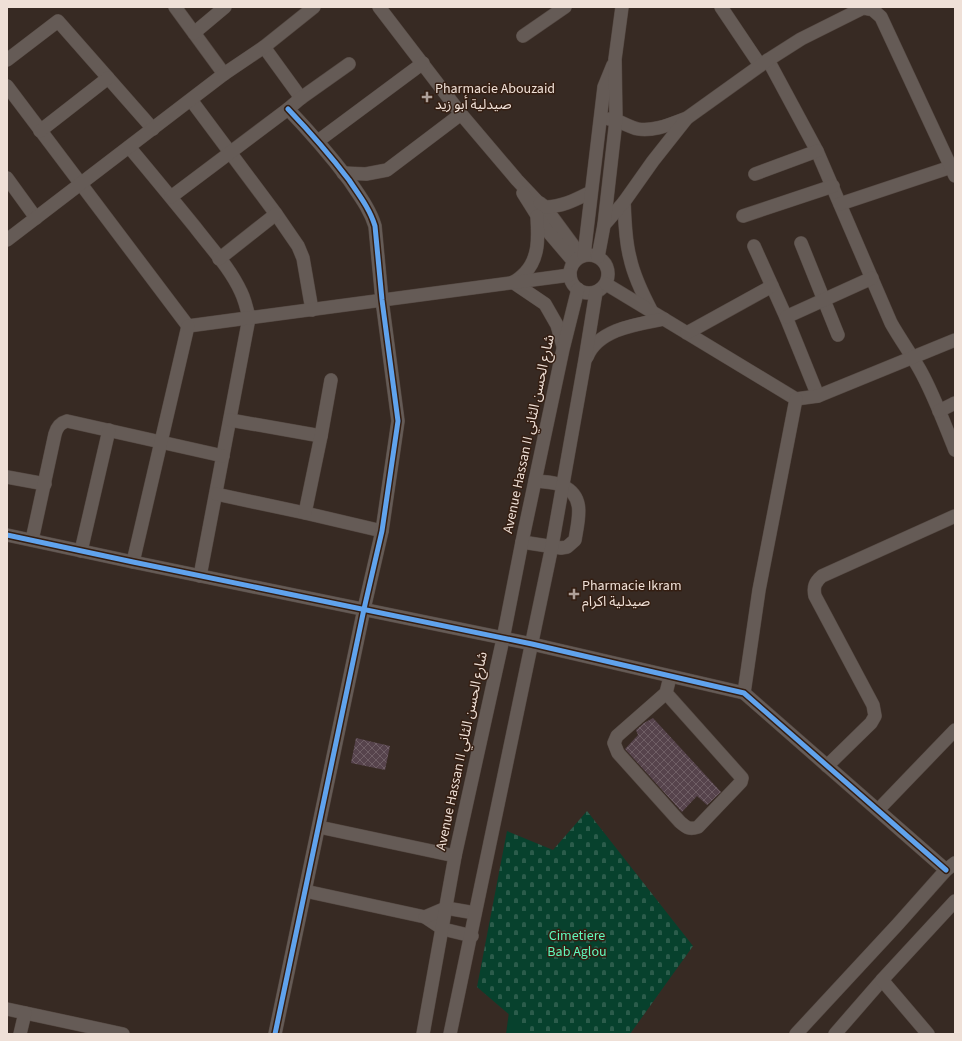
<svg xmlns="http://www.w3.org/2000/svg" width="962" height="1041" viewBox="0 0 962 1041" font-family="'Source Sans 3','Noto Sans Arabic',sans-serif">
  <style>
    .green { fill: #07412d }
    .cemetery { fill: url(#cemetery-stones) }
    .building { fill: url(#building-cross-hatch) }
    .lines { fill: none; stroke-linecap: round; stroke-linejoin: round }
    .minor-casing { stroke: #544842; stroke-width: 14 }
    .minor { stroke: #655b56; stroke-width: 13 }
    .cycleway-casing { stroke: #341e12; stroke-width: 8 }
    .cycleway { stroke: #60a3ed; stroke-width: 5 }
    .poi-dot { fill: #afa098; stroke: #341e12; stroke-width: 1.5 }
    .labels { text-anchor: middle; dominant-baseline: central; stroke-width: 3; stroke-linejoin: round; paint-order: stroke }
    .poi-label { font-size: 14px; fill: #efe0d7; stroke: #341e12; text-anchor: start }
    .street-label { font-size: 14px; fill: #efe0d7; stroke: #341e12 }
    .park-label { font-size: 14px; fill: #5ffabd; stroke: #341e12 }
  </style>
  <defs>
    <pattern id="cemetery-stones" width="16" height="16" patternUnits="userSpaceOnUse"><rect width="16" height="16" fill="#07412d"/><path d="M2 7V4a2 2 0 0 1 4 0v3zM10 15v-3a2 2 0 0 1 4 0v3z" fill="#2b5c4b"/></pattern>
    <pattern id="building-cross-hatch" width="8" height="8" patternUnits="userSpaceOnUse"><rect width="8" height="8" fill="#56434c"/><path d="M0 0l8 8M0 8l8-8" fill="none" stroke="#6f5e65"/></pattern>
  </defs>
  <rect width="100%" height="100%" fill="#372a23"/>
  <!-- green -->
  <path class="green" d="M510,1005L539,1034H506Z"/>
  <!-- cemetery -->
  <path class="cemetery" d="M587,811L693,946L630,1034H532L477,987L507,831L553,850Z"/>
  <!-- building -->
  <g class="building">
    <path d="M653,718L721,792L707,805L697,796L682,812L625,749L638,735L636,730L644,723Z"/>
    <path d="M356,738L390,746L385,770L351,763Z"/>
  </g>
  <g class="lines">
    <defs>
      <g id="minor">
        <path d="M175,7L224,74"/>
        <path d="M379,7L461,114L517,180L553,218L581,256"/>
        <path d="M721,7L760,65"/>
        <path d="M194,33L225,7"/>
        <path d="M523,36L565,7"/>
        <path d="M264,47L301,98"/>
        <path d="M7,60L58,21L153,129"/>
        <path d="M768,60L817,151L891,323C900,339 911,354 920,370C934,395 944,423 955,450"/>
        <path d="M7,86L188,326"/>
        <path d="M191,100L276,214L298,246L303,258L312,310"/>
        <path d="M609,119C620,120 628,127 638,129C654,132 673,123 687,118"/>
        <path d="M40,131L108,78"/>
        <path d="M318,141L423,63"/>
        <path d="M129,147C151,173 173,200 195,227C211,248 230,268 241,292C245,300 247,309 249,318L200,576"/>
        <path d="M343,173L366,174L387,170L461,114"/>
        <path d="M755,174L817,151"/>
        <path d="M7,178L36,218"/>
        <path d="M523,193L545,228L574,262"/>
        <path d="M171,197L288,109L301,98L349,64"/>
        <path d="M624,202C625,220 625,240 630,258C634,277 643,295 652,312"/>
        <path d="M540,203L545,207C562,207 575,200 591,192"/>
        <path d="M840,204L951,167"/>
        <path d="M743,216L833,186"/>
        <path d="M604,225L624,202L653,161L687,118L768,60L801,39L863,8L873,10L881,17L955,176"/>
        <path d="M7,240L224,74L264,47L314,7"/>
        <path d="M801,243L838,335"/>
        <path d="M754,246L786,317L818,396"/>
        <circle cx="589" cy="274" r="19"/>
        <path d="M584,255L604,87L613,65"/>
        <path d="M598,257L604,225L616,120L615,59L622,7"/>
        <path d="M219,259L276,214"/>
        <path d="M513,282C518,280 521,277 525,273C540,257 538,236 537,216"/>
        <path d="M514,283L545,304L557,325L563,346"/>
        <path d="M606,284L796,399L818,396L955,340"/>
        <path d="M786,317L872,278"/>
        <path d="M188,326L570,275"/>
        <path d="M687,333L772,286"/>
        <path d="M587,357C598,329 638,324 664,319"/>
        <path d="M939,411L955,403"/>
        <path d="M230,420L321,436"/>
        <path d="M7,477L45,484"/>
        <path d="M216,494L305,513L382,531"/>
        <path d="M305,513L321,436L331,380"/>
        <path d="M7,535L133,562L532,644L744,693L946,870"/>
        <path d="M32,540L55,434C57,427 60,423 67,421L223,456"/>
        <path d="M522,542L561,548L567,547L575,540C578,520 586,497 563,486C556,482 544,482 535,481"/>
        <path d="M81,551L109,430"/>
        <path d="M133,562L188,326"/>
        <path d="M666,693L617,736L614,743L618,753L680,822C687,828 690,830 698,827L741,782L742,778L666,693L670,677"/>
        <path d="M744,693L759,590L796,399"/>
        <path d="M827,766L871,723L875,716L873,705L815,596C813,587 815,582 822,576L955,516"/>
        <path d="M878,810L955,730"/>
        <path d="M319,827L455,856"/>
        <path d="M305,891L425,917L443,929L472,936"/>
        <path d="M425,917L446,908L475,913"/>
        <path d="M7,1009L123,1034"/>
        <path d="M20,1034L25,1013"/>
        <path d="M275,1034L364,609L382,531L398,421L382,300L375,226C370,209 359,195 349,180C330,155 310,132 288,109"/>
        <path d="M423,1034L455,856L503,639L522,542L563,349L578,289"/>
        <path d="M450,1034L552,546L585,360L596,292"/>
        <path d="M796,1034L898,924L946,870L955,863"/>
        <path d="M835,1034L882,980"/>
        <path d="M928,1034L882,980L955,901"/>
      </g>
    </defs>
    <!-- minor casing -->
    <use href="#minor" class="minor-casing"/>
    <!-- minor -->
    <use href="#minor" class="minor"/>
    <defs>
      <g id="cycleway">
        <path d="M7,535L133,562L532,644L744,693L946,870"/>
        <path d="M275,1034L364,609L382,531L398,421L382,300L375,226C370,209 359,195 349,180C330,155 310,132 288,109"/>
      </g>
    </defs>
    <!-- cycleway casing -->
    <use href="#cycleway" class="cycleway-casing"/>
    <!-- cycleway -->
    <use href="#cycleway" class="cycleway"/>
  </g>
  <!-- markers -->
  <g class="poi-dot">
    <path d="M425 91h4v4h4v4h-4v4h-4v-4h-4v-4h4z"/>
    <path d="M572 588h4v4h4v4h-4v4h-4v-4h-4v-4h4z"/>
  </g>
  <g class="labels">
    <!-- poi labels -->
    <g class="poi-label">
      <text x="435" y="89">Pharmacie Abouzaid<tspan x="435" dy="16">صيدلية أبو زيد</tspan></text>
      <text x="582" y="586">Pharmacie Ikram<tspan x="582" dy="16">صيدلية اكرام</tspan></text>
    </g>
    <!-- street labels -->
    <g class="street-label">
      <text transform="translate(529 434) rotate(-78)">Avenue Hassan II شارع الحسن الثاني</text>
      <text transform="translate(462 751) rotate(-78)">Avenue Hassan II شارع الحسن الثاني</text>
    </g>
    <!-- park labels -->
    <g class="park-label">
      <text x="577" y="936">Cimetiere<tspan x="577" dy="16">Bab Aglou</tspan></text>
    </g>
  </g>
  <!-- border -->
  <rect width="962" height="1041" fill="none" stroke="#efe0d7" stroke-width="16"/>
</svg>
